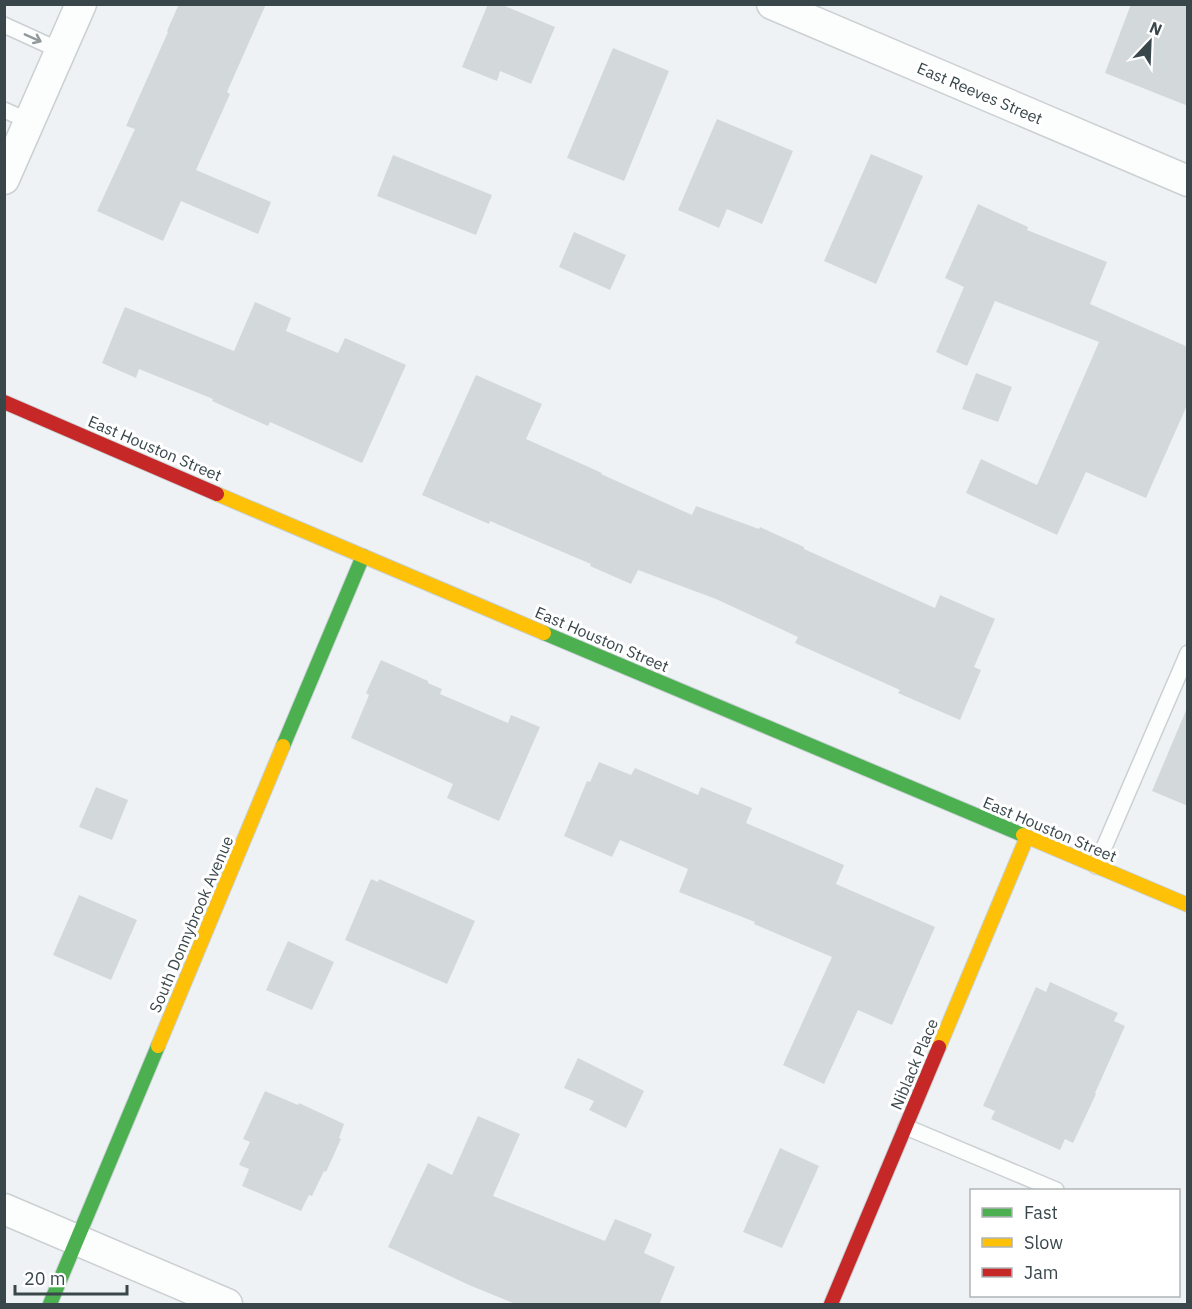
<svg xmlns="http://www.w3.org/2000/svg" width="1192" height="1309" viewBox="0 0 1192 1309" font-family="'IBM Plex Sans',sans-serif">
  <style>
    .building { fill: #d3d9db }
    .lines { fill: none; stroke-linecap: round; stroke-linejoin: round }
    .lane-casing { stroke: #cbd0d2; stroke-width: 18 }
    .street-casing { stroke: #cbd0d2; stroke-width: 33 }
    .fast-casing { stroke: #c7d0d4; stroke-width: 16 }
    .slow-casing { stroke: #c7d0d4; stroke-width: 16 }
    .jam-casing { stroke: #c7d0d4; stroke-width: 16 }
    .lane { stroke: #fcfdfd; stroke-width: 15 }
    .street { stroke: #fcfdfd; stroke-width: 30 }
    .fast { stroke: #4caf50; stroke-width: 14 }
    .slow { stroke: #ffc107; stroke-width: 14 }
    .jam { stroke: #c62828; stroke-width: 14 }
    .oneway { stroke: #91999b }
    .labels { text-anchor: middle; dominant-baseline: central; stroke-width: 6; stroke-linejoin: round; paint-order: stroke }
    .street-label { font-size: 16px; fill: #39474b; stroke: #fff }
  </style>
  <rect width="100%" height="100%" fill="#eef2f4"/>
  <!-- building -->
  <g class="building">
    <path d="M179,4H266L227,92L230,94L196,170L271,202L258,234L181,201L163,241L97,211L135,129L126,126L168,32L167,31Z"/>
    <path d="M488,4H500L555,27L531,84L500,71L497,81L462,67Z"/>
    <path d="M1131,4H1188V106L1105,73Z"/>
    <path d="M613,48L669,71L624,181L567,158Z"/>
    <path d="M717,119L793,151L762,224L727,209L719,228L678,210Z"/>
    <path d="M871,154L923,176L876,284L824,261Z"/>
    <path d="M393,155L492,195L476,235L377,196Z"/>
    <path d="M978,204L1028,227L1027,230L1107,262L1090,304L1188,347V403L1146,498L1086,472L1057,535L966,493L981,459L1037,485L1099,342L995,301L967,366L936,352L964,287L945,278Z"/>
    <path d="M574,232L626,255L610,290L559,267Z"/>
    <path d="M255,302L291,318L286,331L338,353L345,338L406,365L362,463L270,422L268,426L212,401L213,399L139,369L136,378L102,363L125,307L234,351Z"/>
    <path d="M976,373L1012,387L998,422L962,409Z"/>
    <path d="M476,375L542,404L526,439L602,473L601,474L692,515L696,506L759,529L760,527L804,547V549L935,608L940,595L995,619L974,667L981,670L960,720L898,693L900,690L795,643L798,637L716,599L638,570L631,584L590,566L591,564L490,521L489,524L422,495Z"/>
    <path d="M381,660L428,681V683L442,689L440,694L508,723L511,715L540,727L499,821L447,798L453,784L351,738L369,695L366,693Z"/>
    <path d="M1187,708H1188V806L1152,791Z"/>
    <path d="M599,762L631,775L635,768L698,795L701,787L752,808L746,823L844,865L836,884L935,927L892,1025L858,1010L824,1084L783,1065L832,957L754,924L755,922L679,892L688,869L620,840L612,857L564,836L587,781L590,782Z"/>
    <path d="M96,787L128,800L112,840L79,827Z"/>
    <path d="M371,879L378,882L379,879L475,921L447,984L345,940Z"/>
    <path d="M79,895L137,920L111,980L53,955Z"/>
    <path d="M288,941L334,962L312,1010L266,990Z"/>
    <path d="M1050,982L1118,1013L1114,1021L1125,1026L1095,1093L1096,1094L1073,1143L1065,1139L1060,1150L991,1119L995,1111L983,1106L1036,987L1046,992Z"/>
    <path d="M578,1058L644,1091L626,1128L589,1110L594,1101L564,1088Z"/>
    <path d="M265,1091L298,1105L299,1103L344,1124L339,1138L341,1139L326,1172L324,1171L312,1196L309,1195L301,1211L242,1186L249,1169L239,1165L250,1142L243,1139Z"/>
    <path d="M478,1116L520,1134L493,1196L605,1241L615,1219L652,1234L644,1253L675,1267L659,1305H518L469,1285L388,1247L428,1163L452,1175Z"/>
    <path d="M780,1148L819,1166L782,1248L743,1232Z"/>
  </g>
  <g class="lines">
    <defs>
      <g id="lane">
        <path d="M4,25L61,51"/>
        <path d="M4,110L29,121"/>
        <path d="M1096,866L1188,653"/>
        <path d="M906,1127L1056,1190"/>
      </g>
      <g id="street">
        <path d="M772,4L1188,181"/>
        <path d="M4,179L81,4"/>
        <path d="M4,1209L227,1304"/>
      </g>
      <g id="fast">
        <path d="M544,633L1023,835"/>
        <path d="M283,746L363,556"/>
        <path d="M50,1304L158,1046"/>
      </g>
      <g id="slow">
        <path d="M217,494L544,633"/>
        <path d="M1023,835L1188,905"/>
        <path d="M158,1046L283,746"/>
        <path d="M939,1047L1027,837"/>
      </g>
      <g id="jam">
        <path d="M4,402L217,494"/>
        <path d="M831,1304L939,1047"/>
      </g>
    </defs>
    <!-- lane casing -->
    <use href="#lane" class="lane-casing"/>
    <!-- street casing -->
    <use href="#street" class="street-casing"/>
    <!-- fast casing -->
    <use href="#fast" class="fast-casing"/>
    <!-- slow casing -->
    <use href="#slow" class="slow-casing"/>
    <!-- jam casing -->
    <use href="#jam" class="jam-casing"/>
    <!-- lane -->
    <use href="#lane" class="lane"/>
    <!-- street -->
    <use href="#street" class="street"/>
    <!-- fast -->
    <use href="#fast" class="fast"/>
    <!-- slow -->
    <use href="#slow" class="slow"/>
    <!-- jam -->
    <use href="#jam" class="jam"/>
  </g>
  <!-- one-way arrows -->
  <defs><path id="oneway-shaft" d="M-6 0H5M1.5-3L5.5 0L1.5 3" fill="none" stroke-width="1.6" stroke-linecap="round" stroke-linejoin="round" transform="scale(1.5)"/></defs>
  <use class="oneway" href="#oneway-shaft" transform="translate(33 38) rotate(24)"/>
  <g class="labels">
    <!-- street labels -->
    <g class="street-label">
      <text transform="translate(980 93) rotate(23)">East Reeves Street</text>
      <text transform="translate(155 448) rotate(23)">East Houston Street</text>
      <text transform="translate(602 639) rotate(23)">East Houston Street</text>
      <text transform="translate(1050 829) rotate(23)">East Houston Street</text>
      <text transform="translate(191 924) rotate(-67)">South Donnybrook Avenue</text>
      <text transform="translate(914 1064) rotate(-67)">Niblack Place</text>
    </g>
  </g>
  <!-- border -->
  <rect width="1192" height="1309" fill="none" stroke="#39474b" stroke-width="12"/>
  <!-- legend -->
  <rect x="970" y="1189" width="210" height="108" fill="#ffffff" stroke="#b0b5b7" stroke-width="1.5"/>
  <rect x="982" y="1208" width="30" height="9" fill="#4caf50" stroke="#b0b5b7" stroke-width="1.5"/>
  <text x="1024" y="1219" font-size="18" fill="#39474b">Fast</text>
  <rect x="982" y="1238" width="30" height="9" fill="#ffc107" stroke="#b0b5b7" stroke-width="1.5"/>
  <text x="1024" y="1249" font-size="18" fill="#39474b">Slow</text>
  <rect x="982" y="1268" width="30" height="9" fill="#c62828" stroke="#b0b5b7" stroke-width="1.5"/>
  <text x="1024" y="1279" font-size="18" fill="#39474b">Jam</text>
  <!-- north arrow -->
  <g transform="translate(1150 42) rotate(23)" stroke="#ffffff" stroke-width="4.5" paint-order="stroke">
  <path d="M0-4.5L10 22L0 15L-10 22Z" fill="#39474b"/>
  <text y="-9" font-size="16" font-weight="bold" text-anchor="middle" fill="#39474b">N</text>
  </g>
  <!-- scale -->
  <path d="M15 1285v9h112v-9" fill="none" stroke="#39474b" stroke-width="3"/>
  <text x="24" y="1285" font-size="18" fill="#39474b" stroke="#ffffff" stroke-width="4.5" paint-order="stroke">20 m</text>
</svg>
